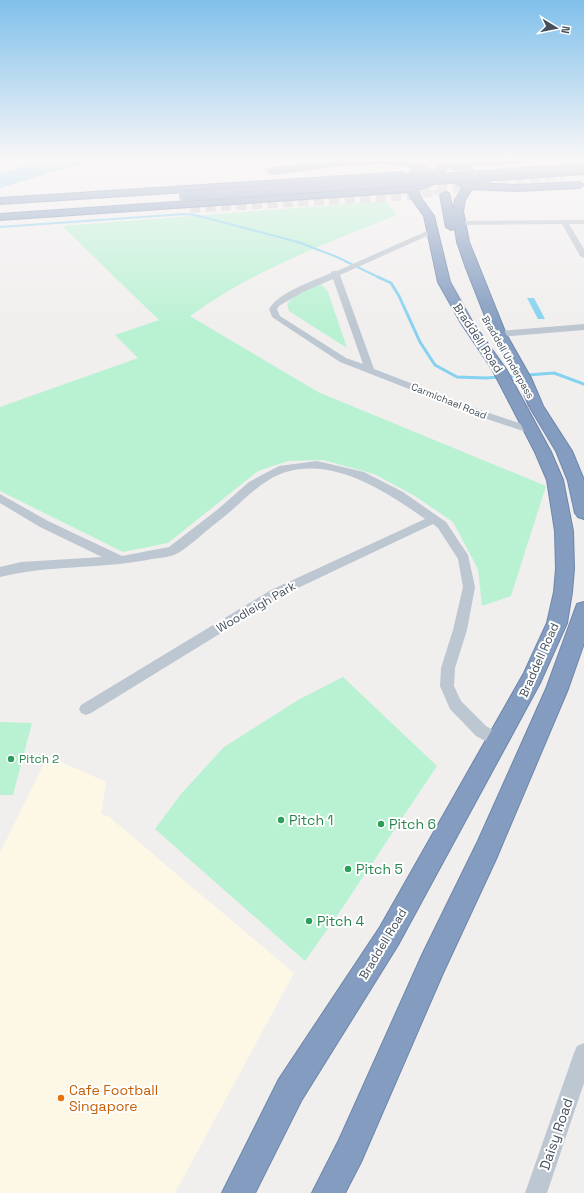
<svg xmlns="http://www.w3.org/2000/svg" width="584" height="1193" viewBox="0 0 584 1193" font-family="'Space Grotesk',sans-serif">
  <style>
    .commercial { fill: #fdf8e5 }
    .green { fill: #b9f1d3 }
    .water { fill: #84d2f0 }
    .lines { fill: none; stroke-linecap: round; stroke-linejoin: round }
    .stream-far1 { stroke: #84d2f0; stroke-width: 2 }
    .stream { stroke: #84d2f0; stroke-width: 3 }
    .highway-tunnel { stroke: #cfced1; stroke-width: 10; stroke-dasharray: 10 5.5; stroke-linecap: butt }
    .highway-casing { stroke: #6e87ab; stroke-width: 2 }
    .minor { fill: #bdc7d1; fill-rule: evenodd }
    .highway { fill: #839cbf; fill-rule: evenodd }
    .highway-bridge-casing { stroke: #6e87ab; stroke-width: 12; stroke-linecap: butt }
    .highway-bridge { stroke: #839cbf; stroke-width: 10 }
    .leisure-dot { fill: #2e9e5b; stroke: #fff; stroke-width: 1.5 }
    .food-dot { fill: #e8710a; stroke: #fff; stroke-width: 1.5 }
    .labels { text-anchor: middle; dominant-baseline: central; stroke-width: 4; stroke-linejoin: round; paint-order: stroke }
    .far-street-label { font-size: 10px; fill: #45505c; stroke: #fff }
    .street-label { font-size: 12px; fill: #45505c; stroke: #fff }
    .leisure-label { font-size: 12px; fill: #27864d; stroke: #fff; text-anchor: start }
    .near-leisure-label { font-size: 14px; fill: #27864d; stroke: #fff; text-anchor: start }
    .near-food-label { font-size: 14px; fill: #c56008; stroke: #fff; text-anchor: start }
    .near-street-label { font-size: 14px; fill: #45505c; stroke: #fff }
  </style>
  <rect width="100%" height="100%" fill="#f1eeee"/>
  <!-- commercial -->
  <path class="commercial" d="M48,756L106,782L101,814L109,817L294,973L175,1193H0V853Z"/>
  <!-- green -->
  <g class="green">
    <path d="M386,201L397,215C325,244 253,270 190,316L318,392L546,486L511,596L482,606L478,569L453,522L415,496L374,474L323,460L288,461L258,471L168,543L123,552L0,491V407L138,358L115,335L159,320L62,226Z"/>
    <path d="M320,283L328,292L347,348L289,311L287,304L295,296Z"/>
    <path d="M343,677L437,766L343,907L305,961L155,829L181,794L224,747L298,700Z"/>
    <path d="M0,722L32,723L13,795H0Z"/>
  </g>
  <!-- water -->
  <g class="water">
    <path d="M47,159H96L0,188V173Z"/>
    <path d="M527,298H534L545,319H538Z"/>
  </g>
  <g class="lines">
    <!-- stream-far1 -->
    <path class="stream-far1" d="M0,227L185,214L195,215L298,242L337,257L380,278"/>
    <!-- stream -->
    <path class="stream" d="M378,277L391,283L399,296L420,342L435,365L457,377L486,378L554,373L584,384"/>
    <!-- highway-tunnel -->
    <g class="highway-tunnel">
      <path d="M434,159L438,194"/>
      <path d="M190,208L411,195L489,183L563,175"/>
    </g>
    <defs>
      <g id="highway">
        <path d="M353,159H398L414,162L417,159H425L422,165L432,171L427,174L420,171L418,184L426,181L445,159H455L432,185L418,190L421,198L434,216L450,282L473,323L506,369L551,452L563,480L573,531L574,569L572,592L567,623L540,683L398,945L301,1101L255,1193H222L279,1079L380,927L524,673L547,623L554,592L556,569L555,531L547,480L535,452L492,369L461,323L438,282L424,216L411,198L409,192L0,220V214L408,186L409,175L404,178L0,204V198L404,172L409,175L412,167C380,156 307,170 272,174L267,171L272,168Z"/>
        <path d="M460,159H527L522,162L471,165L474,173V183L517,185L579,182L584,185L579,188L517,191L472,189L465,200L463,211L469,242L506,334L531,378L543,406L572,451L584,480V519L578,517L575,513L568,481L556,451L529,406L517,378L492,334L466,268L457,242L455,228L451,230L446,227L440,195L445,192L449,193L453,210L455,200L463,187L453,182L458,179L464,181L462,168L455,170L450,167L461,162Z"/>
        <path d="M584,602V643L568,689L496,859L443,973L361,1162L345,1193H312L339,1140L423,953L478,841L546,689L577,604Z"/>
      </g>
    </defs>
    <!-- highway casing -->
    <use href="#highway" class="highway-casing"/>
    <!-- minor -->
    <g class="minor">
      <path d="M584,220V224H569L584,249V258L580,256L562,224L460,225L456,223L460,221Z"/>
      <path d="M429,230L436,232L340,275L374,369L486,412L534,428L535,430L534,432H526L478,416L340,362L272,317L269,309C279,292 313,281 331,273L332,271H337ZM333,279L363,364L346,358L280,316L277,309L279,306L303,292Z"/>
      <path d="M584,324V330L499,337L494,334L499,331Z"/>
      <path d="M317,461L364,472L403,492L446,522L468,555L475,587L467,630L455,668L454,686L461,701L486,726L503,736L506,741L503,746L498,748L476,736L450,709L440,686L441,668L453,630L463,587L458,559L438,528L433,524L281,596L91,713L86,715L81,713L79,709L81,705L271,590L425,519C387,492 335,457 286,472C260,480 241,504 220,520C209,528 185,551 174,555C166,558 156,558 147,560C99,569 48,565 0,577V567L21,562L102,557L40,527L0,503V494L48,521L122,556L169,547L217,510L249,482L279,466Z"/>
      <path d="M584,1043V1083L547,1193H525L574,1053L577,1046Z"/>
    </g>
    <!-- highway -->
    <use href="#highway" class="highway"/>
    <defs>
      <path id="highway-bridge" d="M184,196L584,169"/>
    </defs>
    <!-- highway-bridge casing -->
    <use href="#highway-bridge" class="highway-bridge-casing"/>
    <!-- highway-bridge -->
    <use href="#highway-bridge" class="highway-bridge"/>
  </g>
  <!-- sky -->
  <linearGradient id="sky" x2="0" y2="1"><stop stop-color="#80c0eb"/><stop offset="0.49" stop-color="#f9f7f7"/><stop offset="1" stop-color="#f9f7f7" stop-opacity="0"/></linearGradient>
  <rect width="584" height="326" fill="url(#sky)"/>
  <!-- markers -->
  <g class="leisure-dot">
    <circle cx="11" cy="759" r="4"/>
    <circle cx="281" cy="820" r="4"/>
    <circle cx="381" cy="824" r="4"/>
    <circle cx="348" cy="869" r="4"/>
    <circle cx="309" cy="921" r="4"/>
  </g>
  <circle class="food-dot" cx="61" cy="1098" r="4"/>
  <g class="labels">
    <!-- far-street labels -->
    <g class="far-street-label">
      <text transform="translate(508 357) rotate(60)">Braddell Underpass</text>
      <text transform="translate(449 401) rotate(22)">Carmichael Road</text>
    </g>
    <!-- street labels -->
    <g class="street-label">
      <text transform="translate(478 338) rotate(57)">Braddell Road</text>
      <text transform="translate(256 607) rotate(-30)">Woodleigh Park</text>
      <text transform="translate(539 660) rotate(-66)">Braddell Road</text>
      <text transform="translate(383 944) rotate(-59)">Braddell Road</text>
    </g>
    <!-- leisure labels -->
    <g class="leisure-label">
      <text x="19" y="759">Pitch 2</text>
    </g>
    <!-- near-leisure labels -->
    <g class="near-leisure-label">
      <text x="289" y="820">Pitch 1</text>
      <text x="389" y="824">Pitch 6</text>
      <text x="356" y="869">Pitch 5</text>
      <text x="317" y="921">Pitch 4</text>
    </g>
    <!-- near-food labels -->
    <g class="near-food-label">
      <text x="69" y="1090">Cafe Football<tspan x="69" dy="16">Singapore</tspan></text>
    </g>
    <!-- near-street labels -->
    <g class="near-street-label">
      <text transform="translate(556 1134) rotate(-71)">Daisy Road</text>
    </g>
  </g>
  <!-- north arrow -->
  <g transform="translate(556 28) rotate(100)" stroke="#ffffff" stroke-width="3" paint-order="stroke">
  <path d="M0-3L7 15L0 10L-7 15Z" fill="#45505c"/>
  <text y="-6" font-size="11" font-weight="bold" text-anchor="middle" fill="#45505c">N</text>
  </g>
</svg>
